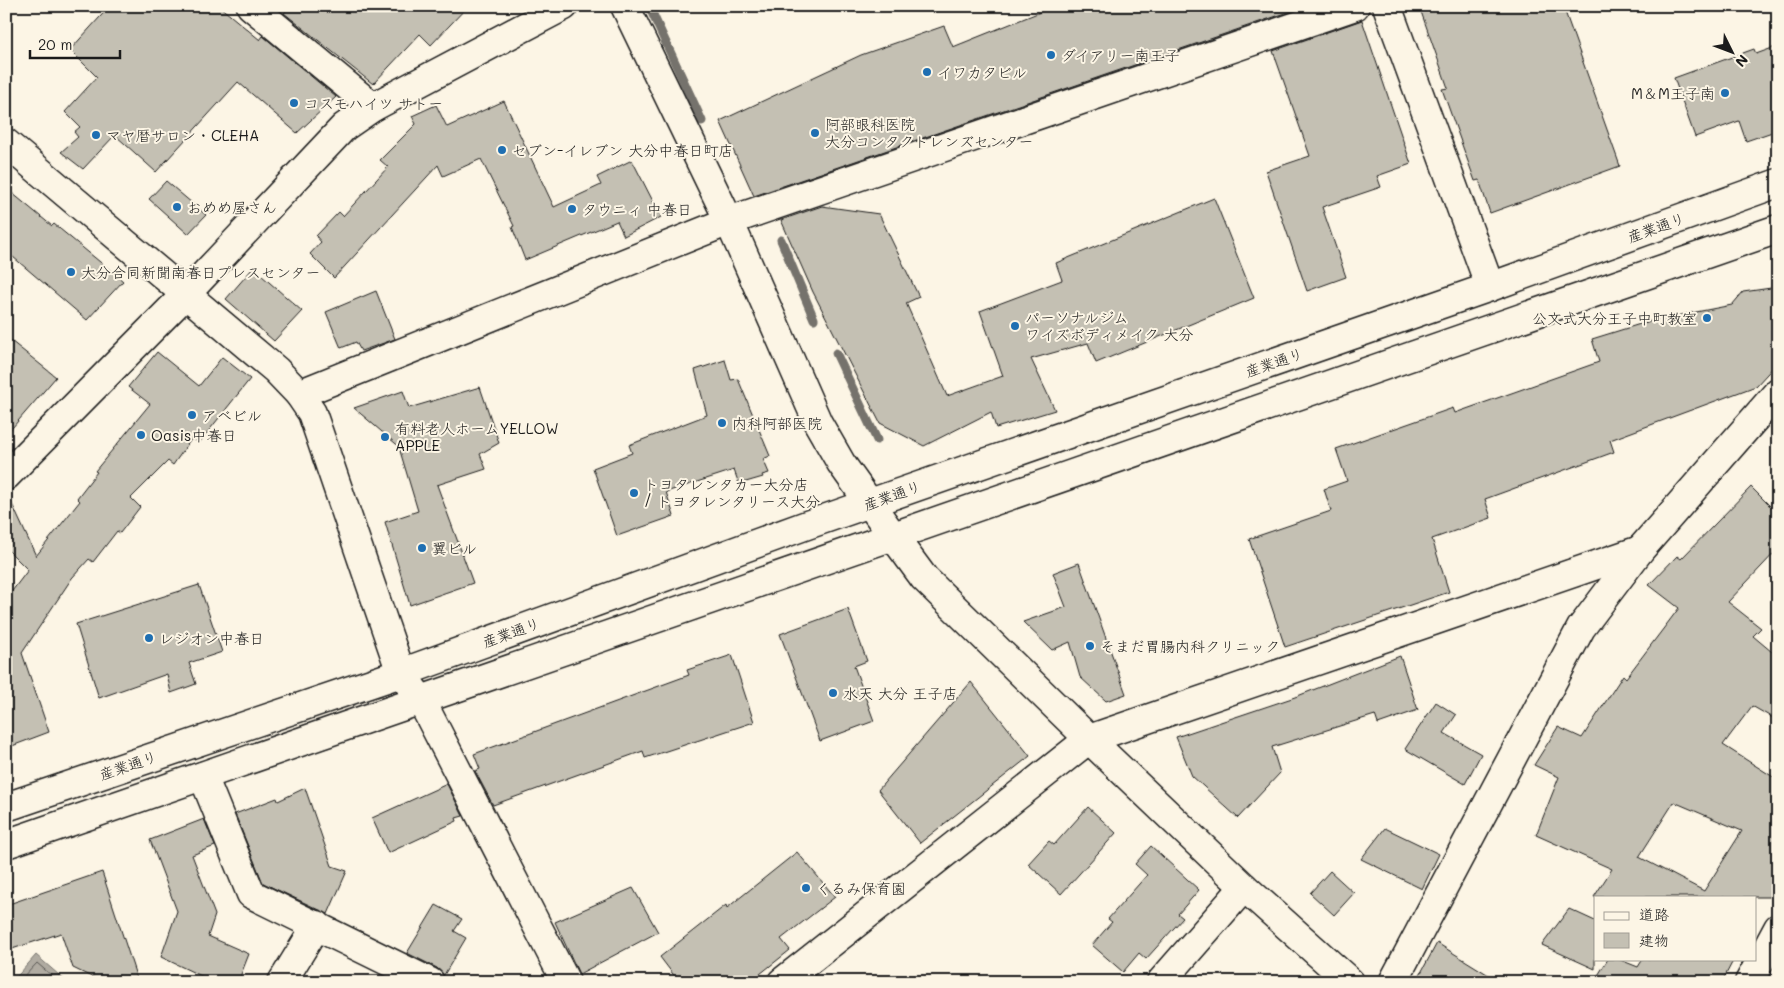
<svg xmlns="http://www.w3.org/2000/svg" width="1784" height="988" viewBox="0 0 1784 988" font-family="Mali,'Klee One',sans-serif">
  <style>
    .water { fill: #b0aba1; stroke: #75726c }
    .lines { fill: none; stroke-linecap: round; stroke-linejoin: round }
    .shore { stroke: #575551; stroke-width: 1 }
    .stream { stroke: #75726c; stroke-width: 9 }
    .building { fill: #c4c0b3; stroke: #1c1c1c; fill-rule: evenodd }
    .minor-casing { stroke: #1c1c1c; stroke-width: 31 }
    .tertiary-casing { stroke: #1c1c1c; stroke-width: 31 }
    .trunk-casing { stroke: #1c1c1c; stroke-width: 31 }
    .minor { stroke: #fcf5e5; stroke-width: 28 }
    .tertiary { stroke: #fcf5e5; stroke-width: 28 }
    .trunk { stroke: #fcf5e5; stroke-width: 28 }
    .poi-dot { fill: #1f6fb2; stroke: #fcf5e5; stroke-width: 2 }
    .labels { text-anchor: middle; dominant-baseline: central; stroke-width: 4; stroke-linejoin: round; paint-order: stroke }
    .poi-label { font-size: 15px; fill: #1c1c1c; stroke: #fcf5e5; text-anchor: start }
    .street-label { font-size: 15px; fill: #1c1c1c; stroke: #fcf5e5 }
  </style>
  <rect width="100%" height="100%" fill="#fcf5e5"/>
  <filter id="ink" filterUnits="userSpaceOnUse"><feTurbulence type="fractalNoise" baseFrequency=".02" numOctaves="2"/><feDisplacementMap in="SourceGraphic" scale="10" xChannelSelector="R" yChannelSelector="G"/><feConvolveMatrix kernelMatrix="1 2 1 2 8 2 1 2 1" color-interpolation-filters="sRGB"/></filter>
  <g filter="url(#ink)">
    <!-- water -->
    <path class="water" d="M36,955L67,982H12Z"/>
    <g class="lines">
      <!-- shore -->
      <path class="shore" d="M19,982L37,963L59,982"/>
      <!-- stream -->
      <g class="stream">
        <path d="M649,6L702,121"/>
        <path d="M781,240L814,319"/>
        <path d="M836,353L877,440"/>
      </g>
    </g>
    <!-- building -->
    <g class="building">
      <path d="M110,6H219L260,40L263,36L336,97L297,133L238,82L156,172L115,135L83,169L61,152L78,137L74,132L80,127L65,112L97,77L70,50Z"/>
      <path d="M290,6H468L431,45L420,34L373,84L284,13Z"/>
      <path d="M1055,6H1306L754,196L720,121L861,55L944,26L953,47Z"/>
      <path d="M1419,6H1563L1620,166L1490,213L1479,180L1475,181L1442,89L1448,88Z"/>
      <path d="M1362,20L1411,164L1377,176L1381,187L1322,207L1346,277L1307,291L1266,171L1310,156L1273,51Z"/>
      <path d="M1778,46V130L1746,141L1739,121L1695,137L1674,78L1754,49L1756,54Z"/>
      <path d="M504,101L554,207L601,185L597,177L632,160L661,217L624,236L617,221L525,260L512,227L514,226L481,159L443,176L438,165L334,278L310,254L321,242L316,236L339,212L343,216L388,167L380,160L416,124L412,116L436,105L447,127Z"/>
      <path d="M166,181L206,215L188,234L149,199Z"/>
      <path d="M6,188L52,226L54,224L123,281L87,320L6,251Z"/>
      <path d="M1214,198L1254,298L1096,363L1088,343L1031,359L1055,410L996,428L991,412L924,446L880,423L813,292L781,220L822,206L879,214L919,297L906,303L947,396L1003,376L980,311L1062,280L1056,263Z"/>
      <path d="M253,268L302,311L274,341L226,299Z"/>
      <path d="M1778,287V362L1756,386L1610,440L1614,452L1485,499L1491,518L1432,539L1449,592L1285,647L1249,539L1331,511L1324,489L1347,481L1336,449L1453,408L1455,413L1599,362L1592,339L1650,321L1732,305L1743,292Z"/>
      <path d="M376,291L395,339L361,351L356,342L341,348L326,312Z"/>
      <path d="M6,337L56,377L6,435Z"/>
      <path d="M157,352L199,386L222,357L250,379L199,443L192,438L173,465L168,461L131,498L140,507L120,533L117,531L93,562L89,559L72,578L22,653L49,732L12,746L6,728V599L28,570L6,548V491L36,556L80,501L77,498L97,472L95,471L150,404L128,387Z"/>
      <path d="M725,360L731,380L738,379L770,456L763,459L769,473L762,475L763,477L739,484L734,470L666,492L674,516L617,536L593,468L632,453L629,445L707,415L695,370Z"/>
      <path d="M480,387L499,443L480,454L486,469L437,485L473,583L410,605L385,522L418,511L400,451L402,449L354,408L403,391L409,408Z"/>
      <path d="M1751,487L1778,514V549L1728,602L1761,628L1753,636L1778,657V721L1752,706L1723,745L1778,780V897H1594L1612,869L1536,835L1559,777L1534,765L1558,727L1582,738L1623,675L1626,678L1679,608L1649,585L1677,556L1681,559ZM1674,802L1742,831L1704,891L1639,857Z"/>
      <path d="M1079,563L1126,694L1106,701L1080,677L1070,642L1052,650L1023,622L1066,607L1053,573Z"/>
      <path d="M199,585L222,652L189,663L196,684L171,693L167,674L99,698L76,624Z"/>
      <path d="M848,609L867,661L854,666L874,721L820,741L780,634Z"/>
      <path d="M732,655L754,722L645,758L643,751L493,805L475,771L480,769L474,754L689,675L687,670Z"/>
      <path d="M1400,656L1418,710L1378,724L1375,715L1272,747L1280,773L1238,818L1192,776L1176,737L1295,697Z"/>
      <path d="M971,682L1030,756L920,843L878,790Z"/>
      <path d="M1436,702L1456,715L1444,733L1481,754L1465,784L1405,749Z"/>
      <path d="M447,784L463,816L456,818L457,821L388,853L372,818Z"/>
      <path d="M305,788L332,866L347,871L328,914L263,883L235,814L277,798L278,801Z"/>
      <path d="M1088,807L1116,833L1061,894L1028,864L1049,841L1054,845Z"/>
      <path d="M204,819L215,846L192,855L215,915L208,936L249,954L238,982H214L161,957L177,911L150,840Z"/>
      <path d="M1385,828L1439,854L1422,889L1361,859Z"/>
      <path d="M1151,846L1199,890L1178,914L1183,918L1146,959L1139,953L1123,972L1092,945L1112,922L1108,919L1147,875L1135,864Z"/>
      <path d="M797,852L835,897L781,939L790,950L750,982H679L660,957L726,905L727,908Z"/>
      <path d="M1330,871L1354,893L1334,915L1310,893Z"/>
      <path d="M102,872L138,982H102L73,968L61,933L6,951V905Z"/>
      <path d="M633,888L658,932L579,974L555,922Z"/>
      <path d="M436,905L462,919L454,931L466,938L444,975L437,968L407,953Z"/>
      <path d="M1569,909L1595,921V969L1542,945Z"/>
      <path d="M1437,943L1500,982H1416Z"/>
      <path d="M1608,959H1618L1638,967L1643,959H1734L1722,982H1594Z"/>
    </g>
    <g class="lines">
      <defs>
        <g id="minor">
          <path d="M251,6L373,107"/>
          <path d="M1387,6L1490,287"/>
          <path d="M6,143L276,370L299,394L312,413L401,673L421,700L566,982"/>
          <path d="M299,394L729,221L1355,6"/>
          <path d="M6,476L187,293L344,127L373,107L564,6"/>
          <path d="M203,776L251,894L430,982"/>
          <path d="M282,982L317,925"/>
          <path d="M782,982L1089,739L1640,550"/>
          <path d="M1161,982L1244,887"/>
          <path d="M1393,982L1581,628L1640,550L1778,392"/>
          <path d="M1749,982L1778,928"/>
        </g>
        <path id="tertiary" d="M625,6L729,221L818,423L841,463L893,536L924,578L1089,739L1244,887L1350,982"/>
        <g id="trunk">
          <path d="M6,807L401,673L807,525L1490,287L1778,183"/>
          <path d="M6,844L1778,229"/>
        </g>
      </defs>
      <!-- minor casing -->
      <use href="#minor" class="minor-casing"/>
      <!-- tertiary casing -->
      <use href="#tertiary" class="tertiary-casing"/>
      <!-- trunk casing -->
      <use href="#trunk" class="trunk-casing"/>
      <!-- minor -->
      <use href="#minor" class="minor"/>
      <!-- tertiary -->
      <use href="#tertiary" class="tertiary"/>
      <!-- trunk -->
      <use href="#trunk" class="trunk"/>
    </g>
  </g>
  <!-- markers -->
  <g class="poi-dot">
    <circle cx="1051" cy="55" r="5"/>
    <circle cx="927" cy="72" r="5"/>
    <circle cx="1725" cy="93" r="5"/>
    <circle cx="294" cy="103" r="5"/>
    <circle cx="815" cy="133" r="5"/>
    <circle cx="96" cy="135" r="5"/>
    <circle cx="502" cy="150" r="5"/>
    <circle cx="177" cy="207" r="5"/>
    <circle cx="572" cy="209" r="5"/>
    <circle cx="71" cy="272" r="5"/>
    <circle cx="1707" cy="318" r="5"/>
    <circle cx="1015" cy="326" r="5"/>
    <circle cx="192" cy="415" r="5"/>
    <circle cx="722" cy="423" r="5"/>
    <circle cx="141" cy="435" r="5"/>
    <circle cx="385" cy="437" r="5"/>
    <circle cx="634" cy="493" r="5"/>
    <circle cx="422" cy="548" r="5"/>
    <circle cx="149" cy="638" r="5"/>
    <circle cx="1090" cy="646" r="5"/>
    <circle cx="833" cy="693" r="5"/>
    <circle cx="806" cy="888" r="5"/>
  </g>
  <g class="labels">
    <!-- poi labels -->
    <g class="poi-label">
      <text x="1061" y="55">ダイアリー南王子</text>
      <text x="937" y="72">イワカタビル</text>
      <text x="1715" y="93" text-anchor="end">M＆M王子南</text>
      <text x="304" y="103">コスモハイツ サトー</text>
      <text x="825" y="124">阿部眼科医院<tspan x="825" dy="17">大分コンタクトレンズセンター</tspan></text>
      <text x="106" y="135">マヤ暦サロン・CLEHA</text>
      <text x="512" y="150">セブン-イレブン 大分中春日町店</text>
      <text x="187" y="207">おめめ屋さん</text>
      <text x="582" y="209">タウニィ 中春日</text>
      <text x="81" y="272">大分合同新聞南春日プレスセンター</text>
      <text x="1025" y="317">パーソナルジム<tspan x="1025" dy="17">ワイズボディメイク 大分</tspan></text>
      <text x="1697" y="318" text-anchor="end">公文式大分王子中町教室</text>
      <text x="202" y="415">アベビル</text>
      <text x="732" y="423">内科阿部医院</text>
      <text x="395" y="428">有料老人ホームYELLOW<tspan x="395" dy="17">APPLE</tspan></text>
      <text x="151" y="435">Oasis中春日</text>
      <text x="644" y="484">トヨタレンタカー大分店<tspan x="644" dy="17">/ トヨタレンタリース大分</tspan></text>
      <text x="432" y="548">翼ビル</text>
      <text x="159" y="638">レジオン中春日</text>
      <text x="1100" y="646">そまだ胃腸内科クリニック</text>
      <text x="843" y="693">水天 大分 王子店</text>
      <text x="816" y="888">くるみ保育園</text>
    </g>
    <!-- street labels -->
    <g class="street-label">
      <text transform="translate(1656 227) rotate(-20)">産業通り</text>
      <text transform="translate(1274 362) rotate(-19)">産業通り</text>
      <text transform="translate(892 495) rotate(-20)">産業通り</text>
      <text transform="translate(511 632) rotate(-20)">産業通り</text>
      <text transform="translate(128 765) rotate(-19)">産業通り</text>
    </g>
  </g>
  <!-- margin -->
  <rect width="1784" height="988" fill="none" stroke="#fcf5e5" stroke-width="25"/>
  <rect x="12" y="12" width="1759" height="963" fill="none" stroke="#1c1c1c" stroke-width="2" filter="url(#ink)"/>
  <!-- legend -->
  <rect x="1594" y="896" width="162" height="65" fill="#fcf5e5" stroke="#a29e95"/>
  <rect x="1604" y="912" width="25" height="8" fill="#fcf5e5" stroke="#a29e95"/>
  <text x="1639" y="920" font-size="15" fill="#1c1c1c">道路</text>
  <rect x="1604" y="933" width="25" height="15" fill="#c4c0b3" stroke="#a29e95"/>
  <text x="1639" y="946" font-size="15" fill="#1c1c1c">建物</text>
  <!-- north arrow -->
  <g transform="translate(1732 52) rotate(132)" stroke="#fcf5e5" stroke-width="4" paint-order="stroke">
  <path d="M0-4L9 19L0 12L-9 19Z" fill="#1c1c1c"/>
  <text y="-8" font-size="14" font-weight="bold" text-anchor="middle" fill="#1c1c1c">N</text>
  </g>
  <!-- scale -->
  <path d="M30 50v8h90v-8" fill="none" stroke="#1c1c1c" stroke-width="2.5"/>
  <text x="38" y="50" font-size="15" fill="#1c1c1c" stroke="#fcf5e5" stroke-width="4" paint-order="stroke">20 m</text>
</svg>
